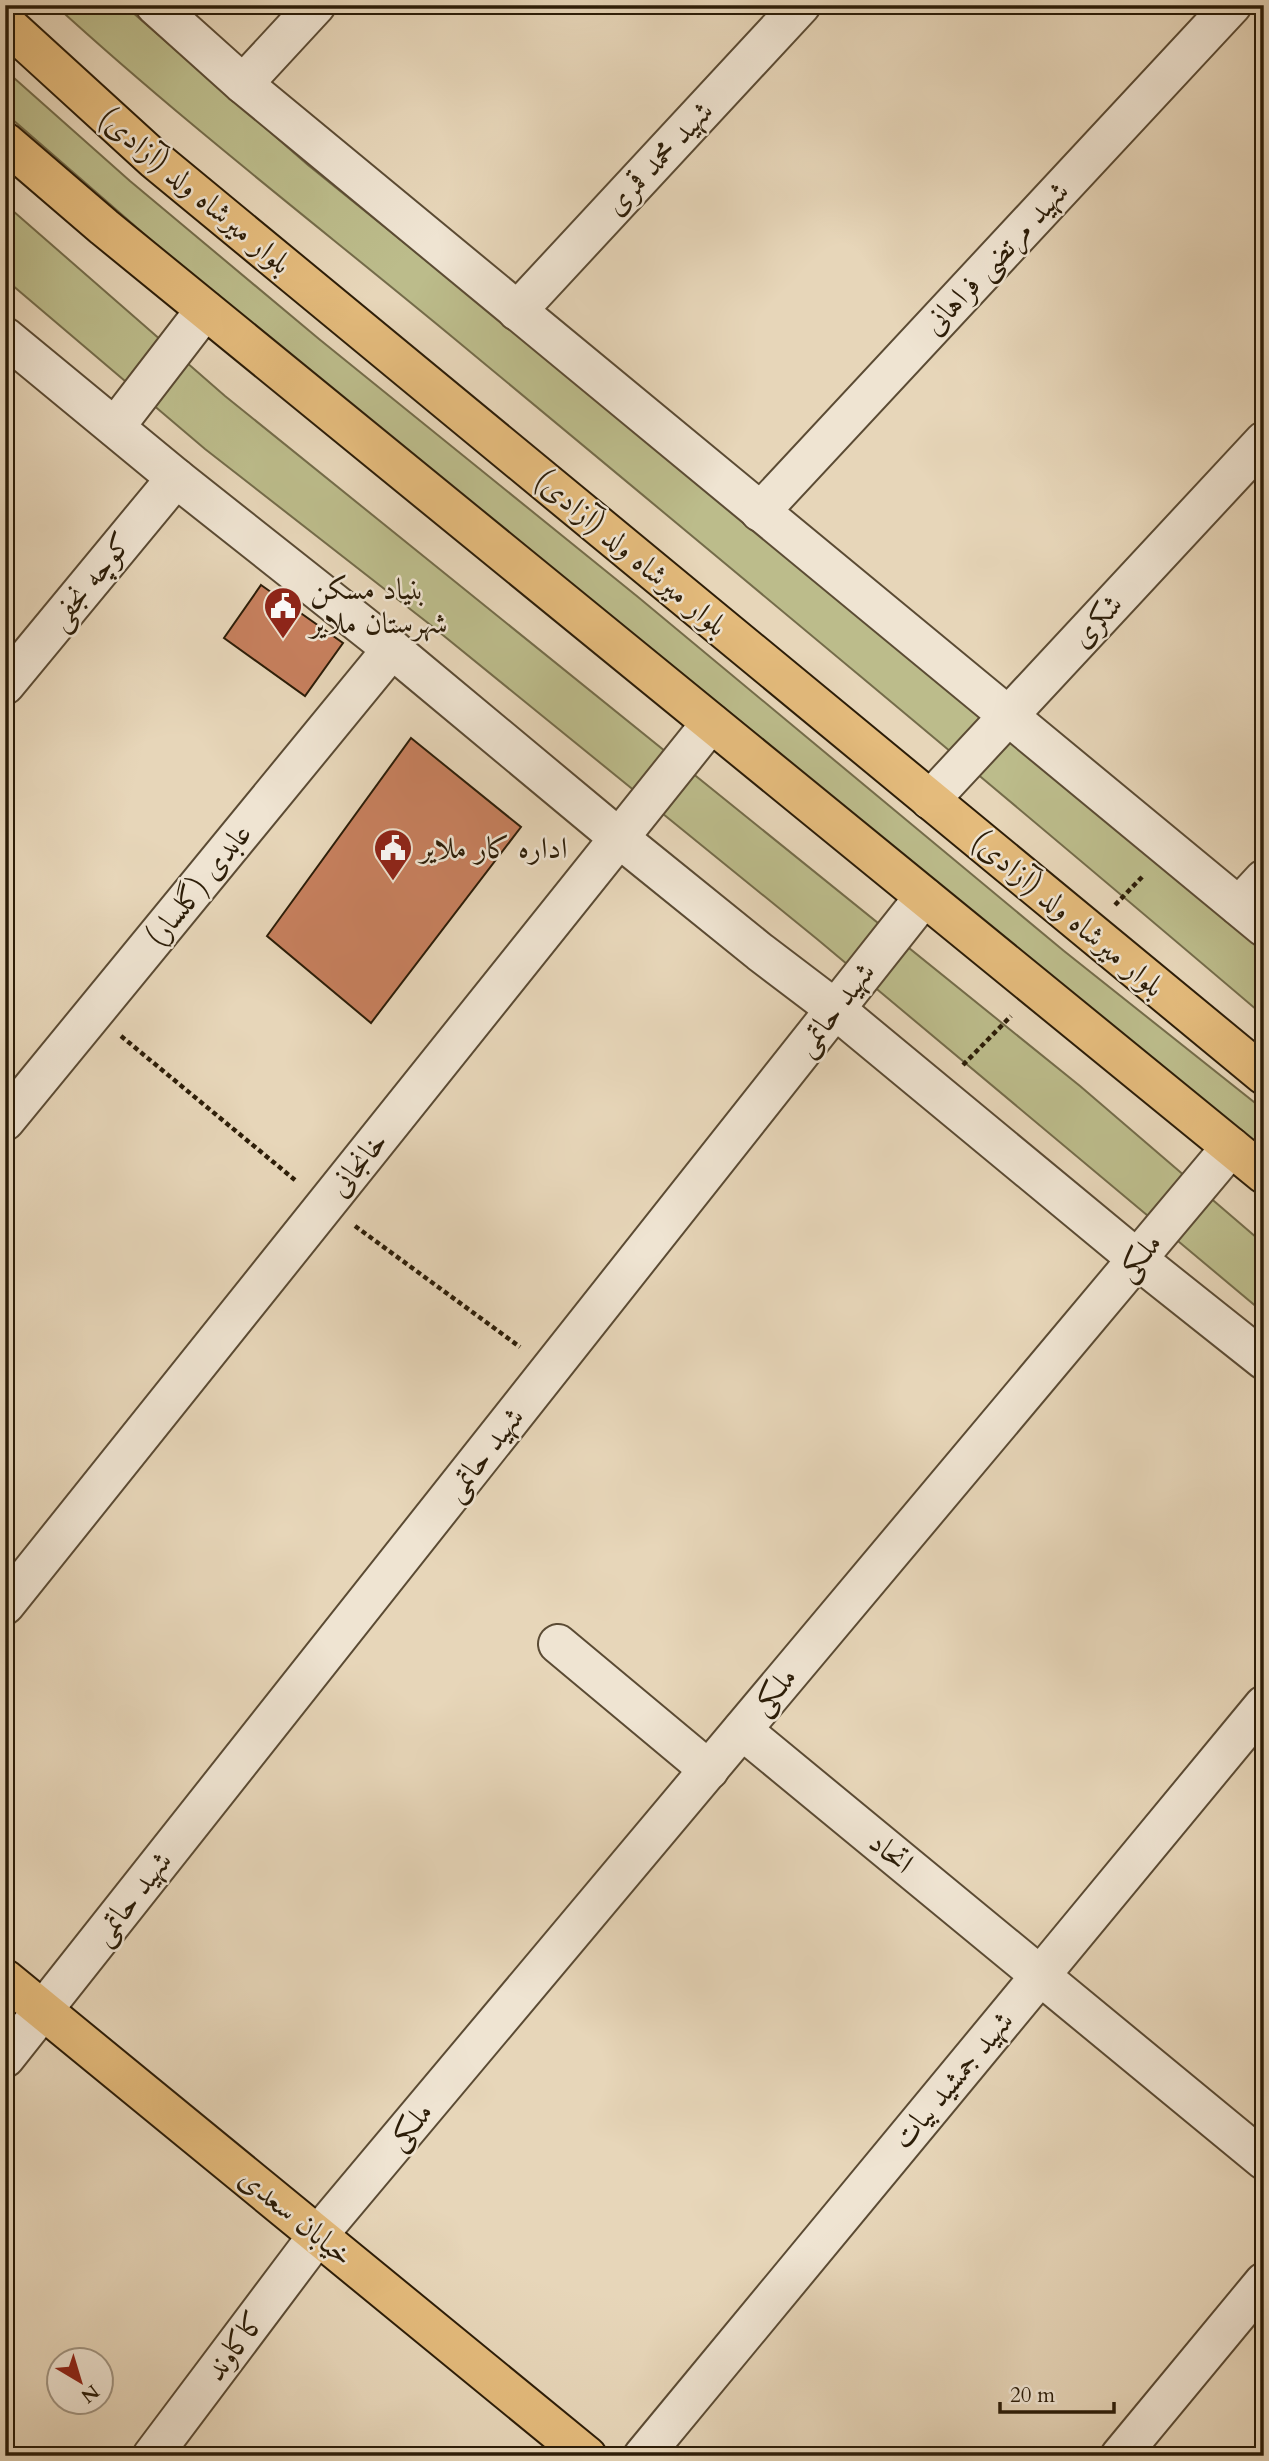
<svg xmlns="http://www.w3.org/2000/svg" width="1269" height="2461" viewBox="0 0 1269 2461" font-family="Cardo,Amiri,serif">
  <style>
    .green { fill: #bcbc8b; stroke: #746c4a; stroke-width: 2 }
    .building { fill: #c7805e; stroke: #2c1d08; stroke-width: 2 }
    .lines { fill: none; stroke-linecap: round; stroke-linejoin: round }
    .minor-casing { stroke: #5b4b34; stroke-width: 42 }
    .major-casing { stroke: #2c1d08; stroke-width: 42 }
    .path { stroke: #2c1d08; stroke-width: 4.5; stroke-dasharray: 5 3.5; stroke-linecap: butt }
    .minor { stroke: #efe4d2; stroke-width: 38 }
    .major { stroke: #e4bb7c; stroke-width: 38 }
    .labels { text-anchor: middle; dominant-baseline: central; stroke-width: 5; stroke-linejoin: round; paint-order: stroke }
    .street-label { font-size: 30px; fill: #2c1d08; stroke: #efe4d2 }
    .poi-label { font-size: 30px; fill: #2c1d08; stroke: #efe4d2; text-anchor: start }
  </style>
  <rect width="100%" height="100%" fill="#e7d6b9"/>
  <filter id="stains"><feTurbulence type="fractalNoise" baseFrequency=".00286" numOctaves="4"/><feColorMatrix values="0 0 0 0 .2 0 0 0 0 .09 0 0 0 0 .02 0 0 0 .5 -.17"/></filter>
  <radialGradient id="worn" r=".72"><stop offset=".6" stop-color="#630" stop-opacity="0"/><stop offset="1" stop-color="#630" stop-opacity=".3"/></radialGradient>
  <!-- green -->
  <g class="green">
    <path d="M55,5H124L308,165L835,591L1264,948V1016C996,788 726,564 456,340C322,229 184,123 55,5Z"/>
    <path d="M5,70L130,181L319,339L638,597L1064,951L1264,1110V1155L1021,957L761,738L189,273L5,113Z"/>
    <path d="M5,204L225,396L1080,1086L1264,1244V1313L817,939L428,623L205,449L5,279Z"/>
  </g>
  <!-- building -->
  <g class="building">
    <path d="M261,585L343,643L305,696L224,638Z"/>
    <path d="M411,738L521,827L371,1023L267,936Z"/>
  </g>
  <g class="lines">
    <defs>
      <g id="minor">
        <path d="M155,5L243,84L1264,927"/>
        <path d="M243,84L316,5"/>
        <path d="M517,311L801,5"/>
        <path d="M5,337L176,478L392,649L619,838L760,952L835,1009L1137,1259L1264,1360"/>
        <path d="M115,427L205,310"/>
        <path d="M760,512L1232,5"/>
        <path d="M5,685L176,478"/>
        <path d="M930,800L1264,441"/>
        <path d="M1239,906L1264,879"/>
        <path d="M5,1121L392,649"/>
        <path d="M5,1605L711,723"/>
        <path d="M558,1644L709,1770"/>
        <path d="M742,1730L1264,2160"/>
        <path d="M5,2058L924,897"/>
        <path d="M152,2456L318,2235L1231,1147"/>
        <path d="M643,2456L1264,1705"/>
        <path d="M1120,2456L1264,2282"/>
      </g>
      <g id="major">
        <path d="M5,23L154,159L1264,1075"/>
        <path d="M5,142L104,227L1264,1174"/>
        <path d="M5,1979L587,2456"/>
      </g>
    </defs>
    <!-- minor casing -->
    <use href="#minor" class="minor-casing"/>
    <!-- major casing -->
    <use href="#major" class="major-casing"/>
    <!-- path -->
    <g class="path">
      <path d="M1115,905L1143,876"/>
      <path d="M121,1036L295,1180"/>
      <path d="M963,1065L1011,1016"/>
      <path d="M355,1226L520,1347"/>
    </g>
    <!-- minor -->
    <use href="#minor" class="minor"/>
    <!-- major -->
    <use href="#major" class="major"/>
  </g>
  <!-- icons -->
  <defs>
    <symbol id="civic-pin" viewBox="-11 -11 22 30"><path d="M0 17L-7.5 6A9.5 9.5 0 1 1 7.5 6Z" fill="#8f2418" stroke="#efe4d2"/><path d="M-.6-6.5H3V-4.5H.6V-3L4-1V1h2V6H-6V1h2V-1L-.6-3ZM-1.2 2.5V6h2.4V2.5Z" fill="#fff"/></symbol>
  </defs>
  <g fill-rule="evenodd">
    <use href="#civic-pin" x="261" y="584" width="44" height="60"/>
    <use href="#civic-pin" x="371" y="826" width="44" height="60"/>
  </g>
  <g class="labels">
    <!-- street labels -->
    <g class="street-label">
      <text transform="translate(659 158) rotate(-47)">شهید محمد قمری</text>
      <text transform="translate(195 191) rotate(40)">بلوار میرشاه ولد (آزادی)</text>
      <text transform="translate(996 258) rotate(-47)">شهید مرتضی فراهانی</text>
      <text transform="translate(631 553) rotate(40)">بلوار میرشاه ولد (آزادی)</text>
      <text transform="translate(90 581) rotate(-51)">کوچه نجفی</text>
      <text transform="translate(1097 621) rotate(-47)">شکری</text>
      <text transform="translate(199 885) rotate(-51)">عابدی (گلسار)</text>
      <text transform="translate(1068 914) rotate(40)">بلوار میرشاه ولد (آزادی)</text>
      <text transform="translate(835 1009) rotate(-52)">شهید حاتمی</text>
      <text transform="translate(358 1164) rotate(-51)">خانجانی</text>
      <text transform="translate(1139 1257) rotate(-50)">ملکی</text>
      <text transform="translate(484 1454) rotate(-52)">شهید حاتمی</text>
      <text transform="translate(774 1691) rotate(-50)">ملکی</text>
      <text transform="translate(891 1853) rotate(39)">اتحاد</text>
      <text transform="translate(132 1898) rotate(-52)">شهید حاتمی</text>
      <text transform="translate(953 2080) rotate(-50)">شهید جمشید بیات</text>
      <text transform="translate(410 2126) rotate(-50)">ملکی</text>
      <text transform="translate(296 2217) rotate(39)">خیابان سعدی</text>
      <text transform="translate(235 2346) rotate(-53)">کاکاوند</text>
    </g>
    <!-- poi labels -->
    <g class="poi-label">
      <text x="310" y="589">بنیاد مسکن<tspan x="310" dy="34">شهرستان ملایر</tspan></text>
      <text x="420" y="848">اداره کار ملایر</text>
    </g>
  </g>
  <!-- margin -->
  <rect width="1269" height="2461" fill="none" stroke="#e7d6b9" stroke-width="28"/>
  <rect x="7" y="7" width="1255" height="2447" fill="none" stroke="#2c1d08" stroke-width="3.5"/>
  <rect x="14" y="14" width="1241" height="2433" fill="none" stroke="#2c1d08" stroke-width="2"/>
  <!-- north arrow -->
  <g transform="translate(80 2381) rotate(142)"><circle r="33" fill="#efe4d2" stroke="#a19481" stroke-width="2"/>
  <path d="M0-5L12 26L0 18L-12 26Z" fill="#8f2418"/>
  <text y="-10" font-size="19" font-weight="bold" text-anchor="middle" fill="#2c1d08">N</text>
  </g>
  <!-- scale -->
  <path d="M1000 2402v10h114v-10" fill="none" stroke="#2c1d08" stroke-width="3.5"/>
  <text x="1010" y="2402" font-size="21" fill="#2c1d08" stroke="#efe4d2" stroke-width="5" paint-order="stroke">20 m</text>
  <rect width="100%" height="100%" filter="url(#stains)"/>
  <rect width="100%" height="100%" fill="url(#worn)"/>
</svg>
